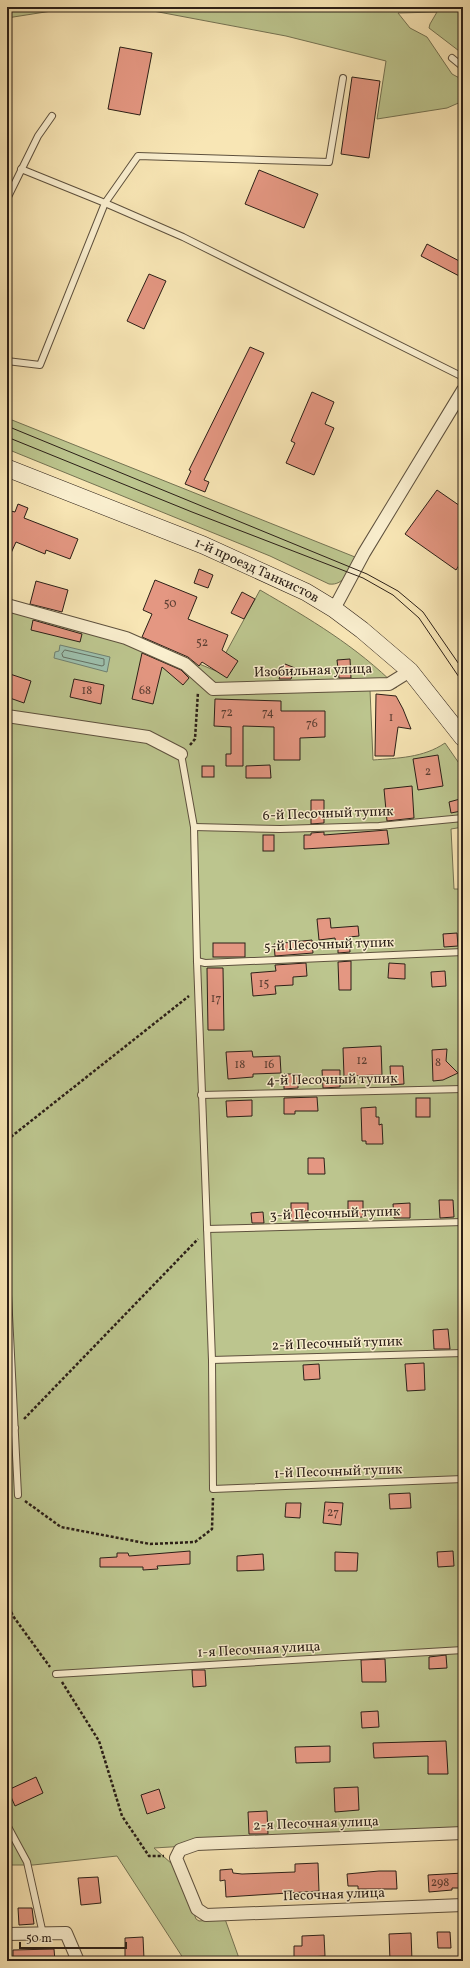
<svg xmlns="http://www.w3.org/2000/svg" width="470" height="1968" viewBox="0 0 470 1968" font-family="Vollkorn,serif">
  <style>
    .green { fill: #bcc58e; stroke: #747252 }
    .water { fill: #9dc0ad; stroke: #6f8071 }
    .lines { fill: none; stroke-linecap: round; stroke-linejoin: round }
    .shore { stroke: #647062; stroke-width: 1 }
    .building { fill: #e49782; stroke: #2b1f17 }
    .lane-casing { stroke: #5e513e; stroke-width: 8 }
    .street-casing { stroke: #5e513e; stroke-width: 14 }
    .secondary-casing { stroke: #2b1f17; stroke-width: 18 }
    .path { stroke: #2b1f17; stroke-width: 2.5; stroke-dasharray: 3 2; stroke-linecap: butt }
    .lane { stroke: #faefcf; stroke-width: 6 }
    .street { stroke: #faefcf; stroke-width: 12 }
    .secondary { stroke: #faefcf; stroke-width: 17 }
    .tram { stroke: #2b1f17; stroke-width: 1 }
    .labels { text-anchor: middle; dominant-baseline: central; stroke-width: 3; stroke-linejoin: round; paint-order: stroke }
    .number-label { font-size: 12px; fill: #593d32 }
    .street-label { font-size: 14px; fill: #2b1f17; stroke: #faefcf }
  </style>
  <rect width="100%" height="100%" fill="#f8e6b5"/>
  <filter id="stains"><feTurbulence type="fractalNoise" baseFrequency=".005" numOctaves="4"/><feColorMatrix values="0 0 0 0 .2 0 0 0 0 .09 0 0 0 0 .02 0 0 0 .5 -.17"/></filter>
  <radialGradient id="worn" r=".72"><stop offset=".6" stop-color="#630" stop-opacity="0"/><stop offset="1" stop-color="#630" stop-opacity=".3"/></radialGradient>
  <!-- green -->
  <g class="green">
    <path d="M7,7H77L7,18Z"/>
    <path d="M132,7H463V54L429,28L430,24L437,12L398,13L410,28L427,37L452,74L463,80V101L447,108L377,119L386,61L286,36Z"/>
    <path d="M7,418L355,557C349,569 345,586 329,584L270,556L7,449Z"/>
    <path d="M260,590C310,619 356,646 397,687L393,689L370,690L373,760C398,758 423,758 445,743L463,769V827L451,829L454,889H463V1829L154,1848L172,1864L182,1882L196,1919L199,1921L225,1919L240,1961H185L117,1856L33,1865H7V601L126,633L216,671Z"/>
  </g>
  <!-- water -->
  <path class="water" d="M60,645L110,657L107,672L54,658L55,652L59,651Z"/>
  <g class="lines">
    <!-- shore -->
    <path class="shore" d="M65,650L104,659V665L102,666L63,657L62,654Z"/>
  </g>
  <!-- building -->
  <g class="building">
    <path d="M120,47L152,53L140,115L108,109Z"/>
    <path d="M352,77L380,81L369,158L341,154Z"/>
    <path d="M259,170L318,194L304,228L245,204Z"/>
    <path d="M427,244L463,263V278L421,256Z"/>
    <path d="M149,274L166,281L144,329L127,321Z"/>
    <path d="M250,347L264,353L204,480L209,482L205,492L185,484L191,471L189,470Z"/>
    <path d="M312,392L334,402L325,424L334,428L314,475L286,463L295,443L291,441Z"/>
    <path d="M437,490L463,508V559L456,570L405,534Z"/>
    <path d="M18,504L28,508L24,518L78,539L70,559L46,550L45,554L16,542L7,562V510L15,512Z"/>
    <path d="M199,569L213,575L208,588L194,583Z"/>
    <path d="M155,580L197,597L188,619L228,635L222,650L238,661L227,678L202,662L199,666L188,657L142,637L152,614L143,610Z"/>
    <path d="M36,581L68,590L62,612L30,604Z"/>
    <path d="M242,592L255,599L244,619L231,613Z"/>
    <path d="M33,620L82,634L80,642L31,630Z"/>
    <path d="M142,653L181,670L189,678L183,685L162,667L153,704L132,699Z"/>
    <path d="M350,659L351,678H339L337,660Z"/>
    <path d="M285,664L295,668L291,679H279Z"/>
    <path d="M10,674L31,681L24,703L7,697V682Z"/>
    <path d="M74,679L104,685L101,704L70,697Z"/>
    <path d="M376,694L396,696L403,709L411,729L398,727L394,756H375Z"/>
    <path d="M215,699L281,701V711H325V737L300,738V760H274V727L243,726V766H226V754H231V727L214,726Z"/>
    <path d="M438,755L443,786L418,790L413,759Z"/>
    <path d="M270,765L271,778H246V766Z"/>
    <rect x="202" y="766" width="12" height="11"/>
    <path d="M412,786L414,818L387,821L384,789Z"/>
    <path d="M460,799L461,811L451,813L449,802Z"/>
    <path d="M311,800H324V823L311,824Z"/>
    <path d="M387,830L389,844L304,849V835H311V833L324,832V835Z"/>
    <rect x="263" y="835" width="11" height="16"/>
    <path d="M330,918L331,928L358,926L359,936L349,937L350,952L338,953V946H336L335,938L319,940L317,919Z"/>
    <path d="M457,933L458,946L444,947L443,934Z"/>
    <path d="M312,940L313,953L275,956L274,944Z"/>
    <rect x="213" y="943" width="32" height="14"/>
    <path d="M351,961V990H339L338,962Z"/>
    <path d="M306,963L307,976L293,977V985L275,986L276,994L253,996L251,973L276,971L275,965Z"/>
    <path d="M389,963L405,964V979L388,978Z"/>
    <path d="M207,968H223L224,1030H208Z"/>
    <path d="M445,971L446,986L432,987L431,972Z"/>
    <path d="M381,1046L382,1075L344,1076L343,1048Z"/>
    <path d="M447,1049L446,1061L458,1073L443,1080L433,1081L432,1050Z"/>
    <path d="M252,1051L253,1057L280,1056L281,1073L253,1074V1077L228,1079L226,1052Z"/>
    <path d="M390,1066H403L404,1084L391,1085Z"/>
    <path d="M322,1070H340V1087L323,1088Z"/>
    <path d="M284,1074H298V1088L284,1089Z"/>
    <path d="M317,1097L318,1111H295V1114H284V1098Z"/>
    <rect x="416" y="1098" width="14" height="19"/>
    <path d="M252,1100V1116L227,1117L226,1101Z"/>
    <path d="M376,1107V1117H379V1125L382,1124L383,1144H366V1141H362L361,1108Z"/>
    <path d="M308,1158H324L325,1174H308Z"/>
    <path d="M439,1200H453L454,1217L440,1218Z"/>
    <rect x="348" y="1201" width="15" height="16"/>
    <rect x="291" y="1203" width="17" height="18"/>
    <path d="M410,1203V1218H394L393,1204Z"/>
    <path d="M263,1212L264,1223H252L251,1213Z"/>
    <path d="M448,1329L450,1349H434L433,1330Z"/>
    <path d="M424,1363L425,1390L407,1391L405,1364Z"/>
    <path d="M319,1364L320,1379L304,1380L303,1365Z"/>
    <path d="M410,1493L411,1508L390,1509L389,1494Z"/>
    <path d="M325,1502L343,1503L341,1525L323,1523Z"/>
    <path d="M286,1503H301L300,1518L285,1517Z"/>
    <path d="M190,1551V1564L157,1566L158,1569L143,1570V1567H100V1558L117,1557V1553H128L129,1556Z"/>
    <path d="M453,1551L454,1566L438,1567L437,1552Z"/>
    <path d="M335,1552L358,1553L357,1571H335Z"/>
    <path d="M263,1554L264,1570L237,1571V1556Z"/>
    <path d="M446,1655L447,1668L429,1669V1657Z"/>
    <path d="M385,1659L386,1682H362L361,1660Z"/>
    <path d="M192,1670H205L206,1686L193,1687Z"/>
    <path d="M378,1711L379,1727L362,1728L361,1712Z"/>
    <path d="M446,1741L448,1774H428V1756L374,1758L373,1743Z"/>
    <path d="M330,1746V1762L296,1763L295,1747Z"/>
    <path d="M36,1777L43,1793L15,1806L8,1790Z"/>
    <path d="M358,1787L359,1810L335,1812L334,1788Z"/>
    <path d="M159,1789L165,1808L147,1814L141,1795Z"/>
    <path d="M267,1811L268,1834H249L248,1812Z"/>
    <path d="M318,1863L319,1891L226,1897L225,1880L220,1881V1870L232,1869L233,1873L242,1874L295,1872V1864Z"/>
    <path d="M379,1871H396L397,1889H358V1886H348L347,1874Z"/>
    <path d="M463,1873V1888H452V1890L429,1892L428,1875Z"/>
    <path d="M98,1877L101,1903L81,1905L78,1878Z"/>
    <path d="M18,1908H32L34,1924L19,1925Z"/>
    <path d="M437,1932H450L451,1948H438Z"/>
    <path d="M411,1933L412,1961H390L389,1934Z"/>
    <path d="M324,1935L325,1956L294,1958V1946H302V1936Z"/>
    <path d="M143,1937L144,1959L125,1960V1938Z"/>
    <path d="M54,1949L55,1961H13V1950Z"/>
  </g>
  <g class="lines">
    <defs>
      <g id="lane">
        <path d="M452,58L463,67"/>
        <path d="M21,169L105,203L183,237L463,377"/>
        <path d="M7,199L38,136L52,116"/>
        <path d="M7,361L40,365L105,203L138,156L329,162L343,78"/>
        <path d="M181,754L194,827L197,961L212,1360L213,1489L463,1479"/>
        <path d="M194,827L280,829L379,826L463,818"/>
        <path d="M197,961L205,963L463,952"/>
        <path d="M201,1095L463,1089"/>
        <path d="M207,1229L463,1222"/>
        <path d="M7,1275L18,1495"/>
        <path d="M212,1360L463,1353"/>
        <path d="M7,1423L15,1428"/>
        <path d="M56,1674L463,1650"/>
        <path d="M7,1825L27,1862L43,1934"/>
      </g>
      <g id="street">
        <path d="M7,605L126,638L185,664L213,689L389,684L410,671"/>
        <path d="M334,609L364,553L463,390"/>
        <path d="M7,716L148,737L181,754"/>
        <path d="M463,1833L197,1844L180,1850L176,1858L197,1909L206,1915L463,1905"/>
        <path d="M7,1934L66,1933L78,1961"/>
      </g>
      <g id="secondary">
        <path id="s1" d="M7,468L203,545L306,592L334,609L362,630L410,671L463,738"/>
      </g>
    </defs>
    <!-- lane casing -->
    <use href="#lane" class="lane-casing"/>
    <!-- street casing -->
    <use href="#street" class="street-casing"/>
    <!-- secondary casing -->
    <use href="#secondary" class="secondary-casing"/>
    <!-- path -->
    <g class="path">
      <path d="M190,745L195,739L198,692"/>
      <path d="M7,1140L189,996"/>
      <path d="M24,1419L198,1239"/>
      <path d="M25,1501L61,1527L150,1544L195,1542L212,1529L213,1498"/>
      <path d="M7,1603L13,1616L50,1667"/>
      <path d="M62,1682L99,1741L122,1816L149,1856H164"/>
    </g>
    <!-- lane -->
    <use href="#lane" class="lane"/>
    <!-- street -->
    <use href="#street" class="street"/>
    <!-- secondary -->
    <use href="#secondary" class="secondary"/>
    <!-- tram -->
    <g class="tram">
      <path d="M7,426L367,574L398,591L423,612L463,670"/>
      <path d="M7,437L192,512L363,578L393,595L419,618L463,683"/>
    </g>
  </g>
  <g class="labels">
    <!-- number labels -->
    <g class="number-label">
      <text x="170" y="604">50</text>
      <text x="202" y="643">52</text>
      <text x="87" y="691">18</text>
      <text x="145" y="691">68</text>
      <text x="227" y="713">72</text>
      <text x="268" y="713">74</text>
      <text x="391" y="718">1</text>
      <text x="312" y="724">76</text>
      <text x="428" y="772">2</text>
      <text x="264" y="984">15</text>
      <text x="216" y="999">17</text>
      <text x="362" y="1061">12</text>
      <text x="438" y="1063">8</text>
      <text x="240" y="1065">18</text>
      <text x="269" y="1065">16</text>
      <text x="333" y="1513">27</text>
      <text x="440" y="1883">298</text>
    </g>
    <!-- street labels -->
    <g class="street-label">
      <text stroke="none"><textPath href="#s1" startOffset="270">1-й проезд Танкистов</textPath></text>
      <text transform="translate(313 671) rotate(-2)">Изобильная улица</text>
      <text transform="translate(328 814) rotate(-2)">6-й Песочный тупик</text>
      <text transform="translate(329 945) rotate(-2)">5-й Песочный тупик</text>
      <text transform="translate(332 1080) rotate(-1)">4-й Песочный тупик</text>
      <text transform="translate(335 1214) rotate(-2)">3-й Песочный тупик</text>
      <text transform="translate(337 1344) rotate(-2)">2-й Песочный тупик</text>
      <text transform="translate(338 1472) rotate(-2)">1-й Песочный тупик</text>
      <text transform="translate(259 1650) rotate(-3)">1-я Песочная улица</text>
      <text transform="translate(316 1824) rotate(-2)">2-я Песочная улица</text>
      <text transform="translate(334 1895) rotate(-2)">Песочная улица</text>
    </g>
  </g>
  <!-- margin -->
  <rect width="470" height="1968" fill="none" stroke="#f8e6b5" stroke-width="24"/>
  <rect x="8" y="8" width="454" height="1952" fill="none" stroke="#2b1f17" stroke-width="2"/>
  <rect x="12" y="12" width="446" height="1944" fill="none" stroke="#2b1f17"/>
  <!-- scale -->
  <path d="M20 1942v6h106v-6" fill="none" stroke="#2b1f17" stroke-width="2"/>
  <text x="26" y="1942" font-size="12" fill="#2b1f17" stroke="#faefcf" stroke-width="3" paint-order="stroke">50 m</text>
  <rect width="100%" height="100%" filter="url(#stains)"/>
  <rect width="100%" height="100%" fill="url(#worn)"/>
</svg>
